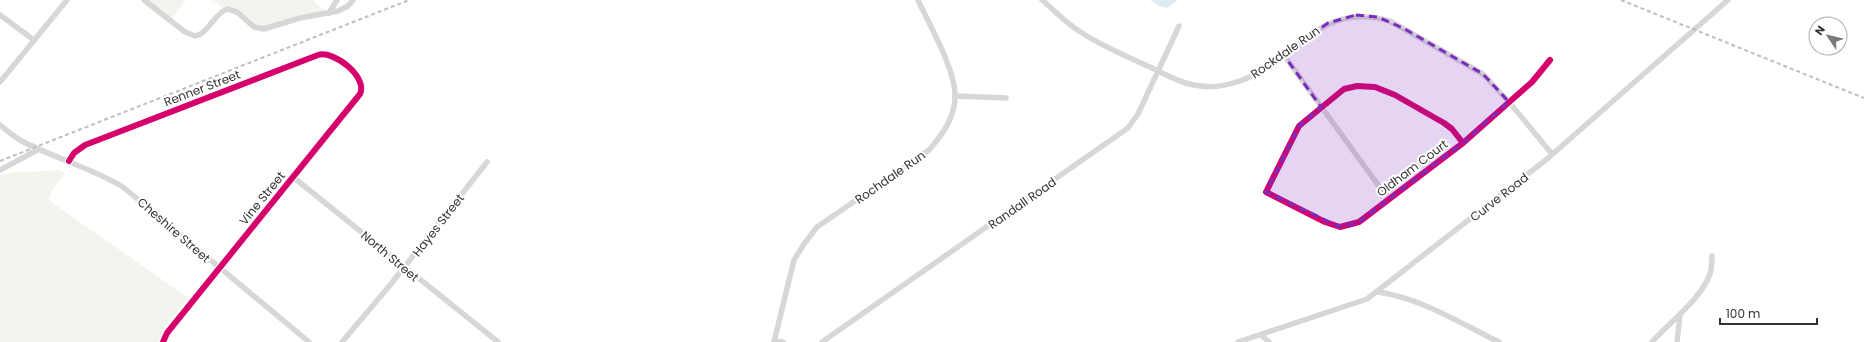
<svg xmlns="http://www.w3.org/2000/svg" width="1864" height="342" viewBox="0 0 1864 342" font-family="Poppins,sans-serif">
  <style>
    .green { fill: #f1f5ed }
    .water { fill: #ddebf3 }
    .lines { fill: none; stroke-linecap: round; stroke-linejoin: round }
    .minor { stroke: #d7d7d7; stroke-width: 5.5 }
    .rail { stroke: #bebebe; stroke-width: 2; stroke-dasharray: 4 3; stroke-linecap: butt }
    .cycleway-casing { stroke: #fff; stroke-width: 8 }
    .cycleway { stroke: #d6006c; stroke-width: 6 }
    .marked { fill: #7b2cbf; fill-opacity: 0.2; stroke: #7b2cbf; stroke-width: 3; stroke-dasharray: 8 5; stroke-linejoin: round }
    .labels { text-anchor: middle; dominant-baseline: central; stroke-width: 4; stroke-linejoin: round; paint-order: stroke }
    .street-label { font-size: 12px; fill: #333; stroke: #fff }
  </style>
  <rect width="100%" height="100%" fill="#fff"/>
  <!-- green -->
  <g class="green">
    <path d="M147,0H186L171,19Z"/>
    <path d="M213,0H312L327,12L265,27C262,27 258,26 256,25C244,19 239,4 223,8Z"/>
    <path d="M59,170L65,173L51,192L49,199L54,204L187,297V300L163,329L159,342H0V175L11,173Z"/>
  </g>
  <!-- water -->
  <path class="water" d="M1150,0H1178L1167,8L1160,6Z"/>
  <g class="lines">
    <!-- minor -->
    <g class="minor">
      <path d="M144,0L185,32L195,36C208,34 214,14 227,9L237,12L254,27L264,29L300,18L338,11L348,6L353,0"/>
      <path d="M1042,0C1054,10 1066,23 1079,31C1101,46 1126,56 1150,67C1166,75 1182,84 1201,86C1213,88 1228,85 1240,81C1298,61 1317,0 1390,21L1483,74L1509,102L1552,154"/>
      <path d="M329,13L337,0"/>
      <path d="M0,15L34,40"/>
      <path d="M1283,54L1389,200"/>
      <path d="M0,82L67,0"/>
      <path d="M955,96L1006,98"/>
      <path d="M0,125C6,130 13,136 20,140C53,158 90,167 123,187L309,342"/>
      <path d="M1463,143L1452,129L1444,123L1395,95L1375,87L1357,86L1344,89L1299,126L1266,192L1325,222L1340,227L1359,222L1463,143L1532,82L1550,60"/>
      <path d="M69,161L74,153L85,145L318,55C334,50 368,77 360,94L167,333L163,342"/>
      <path d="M0,170L39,149"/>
      <path d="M293,177L498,342"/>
      <path d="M1378,292C1421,298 1460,323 1499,342"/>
      <path d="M1261,335L1269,342"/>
      <path d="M774,341L783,342"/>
      <path d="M342,342L391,284L487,162"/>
      <path d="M774,342L794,260L804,244L817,227L929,150C942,135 955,118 955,96C956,71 929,24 918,0"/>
      <path d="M822,342L1128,128L1138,114L1179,26"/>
      <path d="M1238,342L1367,299L1547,159L1728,0"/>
      <path d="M1652,342C1670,322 1701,299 1710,274C1712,268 1712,262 1712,256"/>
      <path d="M1677,342L1680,315"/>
    </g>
    <!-- rail -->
    <g class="rail">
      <path d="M1621,0L1864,98"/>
      <path d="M0,161L409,0"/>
    </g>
    <defs>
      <g id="cycleway">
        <path d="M1463,143L1452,129L1444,123L1395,95L1375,87L1357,86L1344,89L1299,126L1266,192L1325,222L1340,227L1359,222L1463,143L1532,82L1550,60"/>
        <path d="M69,161L74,153L85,145L318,55C334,50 368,77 360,94L167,333L163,342"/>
      </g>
    </defs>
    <!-- cycleway casing -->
    <use href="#cycleway" class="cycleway-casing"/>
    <!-- cycleway -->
    <use href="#cycleway" class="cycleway"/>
  </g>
  <!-- marked area -->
  <path class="marked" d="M1356,15L1378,17L1403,28L1483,74L1509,102L1463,143L1359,222L1340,227L1266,192L1299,126L1321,107L1283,54L1328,23Z"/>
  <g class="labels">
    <!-- street labels -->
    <g class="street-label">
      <text transform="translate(1285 52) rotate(-35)">Rockdale Run</text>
      <text transform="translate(202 88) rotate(-21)">Renner Street</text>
      <text transform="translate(1412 168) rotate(-37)">Oldham Court</text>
      <text transform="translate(890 177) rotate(-35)">Rochdale Run</text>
      <text transform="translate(1499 197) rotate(-38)">Curve Road</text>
      <text transform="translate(262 198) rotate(-51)">Vine Street</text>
      <text transform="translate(1022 203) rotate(-35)">Randall Road</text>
      <text transform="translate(438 225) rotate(-52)">Hayes Street</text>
      <text transform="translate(174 230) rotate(41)">Cheshire Street</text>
      <text transform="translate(390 256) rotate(40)">North Street</text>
    </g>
  </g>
  <!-- north arrow -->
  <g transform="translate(1828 36) rotate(305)"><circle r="19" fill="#ffffff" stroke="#adadad"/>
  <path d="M0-3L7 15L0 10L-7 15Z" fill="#7a7a7a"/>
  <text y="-6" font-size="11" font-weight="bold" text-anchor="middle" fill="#333333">N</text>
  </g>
  <!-- scale -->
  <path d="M1720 318v6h97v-6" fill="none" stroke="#333333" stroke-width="2"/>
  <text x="1726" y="318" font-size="12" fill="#333333" stroke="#ffffff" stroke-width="3" paint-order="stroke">100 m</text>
</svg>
